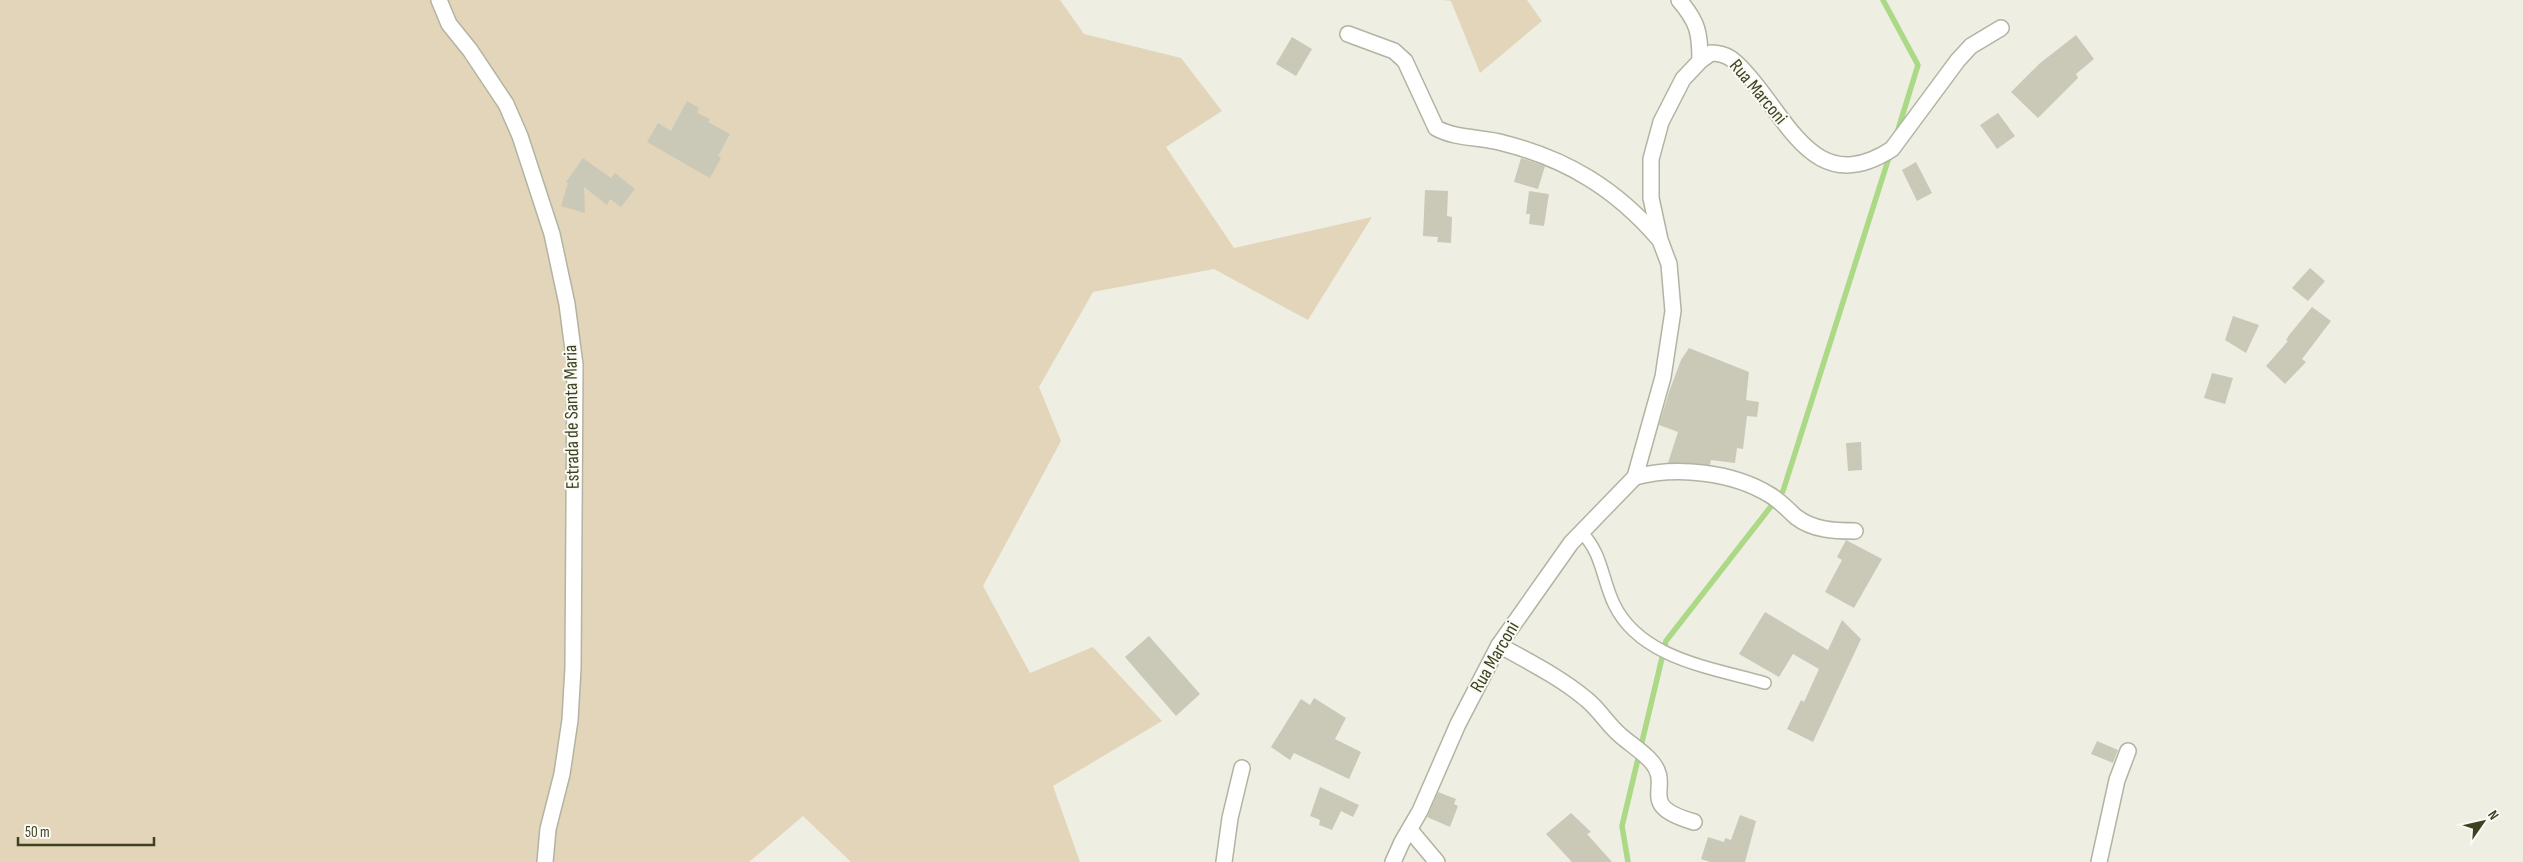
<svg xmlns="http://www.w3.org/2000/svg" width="2523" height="862" viewBox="0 0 2523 862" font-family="'Sofia Sans Condensed',sans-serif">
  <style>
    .green { fill: #e2d5ba }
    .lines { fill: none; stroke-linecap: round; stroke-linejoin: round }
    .stream { stroke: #abd986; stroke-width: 5.5 }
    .building { fill: #cac9b8 }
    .service-casing { stroke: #b2b4a1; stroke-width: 14 }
    .minor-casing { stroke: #b2b4a1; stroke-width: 18 }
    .service { stroke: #fff; stroke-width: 11 }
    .minor { stroke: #fff; stroke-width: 15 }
    .labels { text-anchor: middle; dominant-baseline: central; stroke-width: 4; stroke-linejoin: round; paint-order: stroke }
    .street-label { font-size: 19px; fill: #3e4220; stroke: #fafaf4 }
  </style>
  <rect width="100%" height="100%" fill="#eeeee3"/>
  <!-- green -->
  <g class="green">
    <path d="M0,0H1060L1084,34L1181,58L1222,111L1166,147L1234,248L1372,217L1308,320L1214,269L1093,292L1039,387L1061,441L983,586L1030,673L1093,647L1162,721L1053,786L1080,862H851L803,816L749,862H0Z"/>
    <path d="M1443,0H1527L1542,21L1480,73L1451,1Z"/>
  </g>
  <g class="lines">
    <!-- stream -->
    <g class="stream">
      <path d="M1883,0L1918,65L1896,136"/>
      <path d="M1628,862L1622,826L1666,641L1783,491L1890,154"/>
    </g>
  </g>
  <!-- building -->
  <g class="building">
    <path d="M2076,35L2094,59L2076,74L2078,78L2038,118L2011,92L2039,64Z"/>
    <path d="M1292,37L1312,49L1296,76L1276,64Z"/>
    <path d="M687,101L699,108L697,113L710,119L708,122L730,134L718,156L721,158L710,178L647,142L658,123L671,131Z"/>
    <path d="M1998,113L2015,136L1997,149L1980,125Z"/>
    <path d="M583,158L611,178L615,173L635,189L621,207L610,199L607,205L584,187L585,213L561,206L568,183L566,182Z"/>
    <path d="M1521,158L1545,166L1538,189L1514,182Z"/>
    <path d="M1916,162L1932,193L1917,201L1902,170Z"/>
    <path d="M1425,190L1448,191L1447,216L1452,217L1451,243L1437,242L1438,237L1423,236Z"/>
    <path d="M1529,191L1549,194L1544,226L1529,224L1530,214H1526Z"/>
    <path d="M2310,268L2325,281L2308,301L2292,288Z"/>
    <path d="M2312,307L2331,321L2302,359L2306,362L2285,384L2266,366L2288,341L2286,340L2290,334Z"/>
    <path d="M2233,316L2259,325L2246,353L2225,340Z"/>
    <path d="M1689,348L1749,372L1746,400L1759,402L1757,417L1747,416L1743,449L1737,448L1735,463L1711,460L1710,465L1668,463L1678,432L1659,425L1669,392L1681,360Z"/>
    <path d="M2212,373L2233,378L2225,404L2204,398Z"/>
    <path d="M1861,442L1862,470L1848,471L1846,443Z"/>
    <path d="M1846,540L1882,559L1854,608L1825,592L1842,560L1837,557Z"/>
    <path d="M1765,612L1828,650L1842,620L1861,639L1813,742L1787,729L1801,700L1804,702L1819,669L1793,654L1779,677L1739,654Z"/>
    <path d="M1149,636L1200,694L1176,716L1125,657Z"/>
    <path d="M1314,698L1346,718L1335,739L1361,752L1349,779L1294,753L1290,760L1271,747L1301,699L1310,705Z"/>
    <path d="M2097,741L2118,750L2113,763L2091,754Z"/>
    <path d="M1320,787L1359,805L1353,817L1341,811L1332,830L1319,825L1320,820L1310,816Z"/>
    <path d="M1438,792L1456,799L1454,804L1458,806L1450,827L1427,817Z"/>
    <path d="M1571,813L1591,832L1587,834L1612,862H1572L1546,834Z"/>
    <path d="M1740,815L1756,821L1745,862H1710L1701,859L1708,837L1724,842L1725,838L1731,840Z"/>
  </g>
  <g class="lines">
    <defs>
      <path id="service" d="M1581,532C1602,552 1602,579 1614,604C1640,659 1713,668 1765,683"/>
      <g id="minor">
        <path d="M439,0L449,24L470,50L506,104L520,136L552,234L567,304L575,365L573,668L570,720L562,774L548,829L545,862"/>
        <path d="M1679,0C1698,22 1700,33 1700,61"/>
        <path d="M1348,34L1394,51L1405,61L1436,128C1456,139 1482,137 1503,143C1567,159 1616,189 1659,239"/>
        <path d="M1635,477C1677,466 1733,472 1770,495C1780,501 1787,509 1796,517C1813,530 1834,531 1855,531"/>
        <path d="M1499,645C1529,662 1560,677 1586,699C1599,709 1607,724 1620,735C1629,743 1640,750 1649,759C1677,787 1632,804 1694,822"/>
        <path d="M1410,830L1437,862"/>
        <path d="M1224,862L1230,818L1242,768"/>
        <path d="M1393,862L1402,842L1420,811L1458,724L1499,645L1571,543L1635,477L1663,377L1673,311L1669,264L1660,240L1651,198V159L1661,122L1683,79L1700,61L1711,53C1728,53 1735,61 1746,73C1789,120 1815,199 1892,149L1958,60L1971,46L2001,28"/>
        <path d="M2099,862L2117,780L2128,751"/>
      </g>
    </defs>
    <!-- service casing -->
    <use href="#service" class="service-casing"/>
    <!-- minor casing -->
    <use href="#minor" class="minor-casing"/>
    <!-- service -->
    <use href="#service" class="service"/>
    <!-- minor -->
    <use href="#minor" class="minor"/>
  </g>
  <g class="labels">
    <!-- street labels -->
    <g class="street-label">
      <text transform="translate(1758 92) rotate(50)">Rua Marconi</text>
      <text transform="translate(572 417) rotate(-91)">Estrada de Santa Maria</text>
      <text transform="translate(1495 657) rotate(-60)">Rua Marconi</text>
    </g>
  </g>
  <!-- north arrow -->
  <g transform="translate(2483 822) rotate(56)" stroke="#fafaf4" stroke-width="4" paint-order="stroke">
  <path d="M0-4L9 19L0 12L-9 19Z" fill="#3e4220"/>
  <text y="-8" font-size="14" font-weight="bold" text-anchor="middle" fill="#3e4220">N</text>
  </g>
  <!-- scale -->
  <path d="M18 837v8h136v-8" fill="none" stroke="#3e4220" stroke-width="2.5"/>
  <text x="25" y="837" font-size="15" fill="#3e4220" stroke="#fafaf4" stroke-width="4" paint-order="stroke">50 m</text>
</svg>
